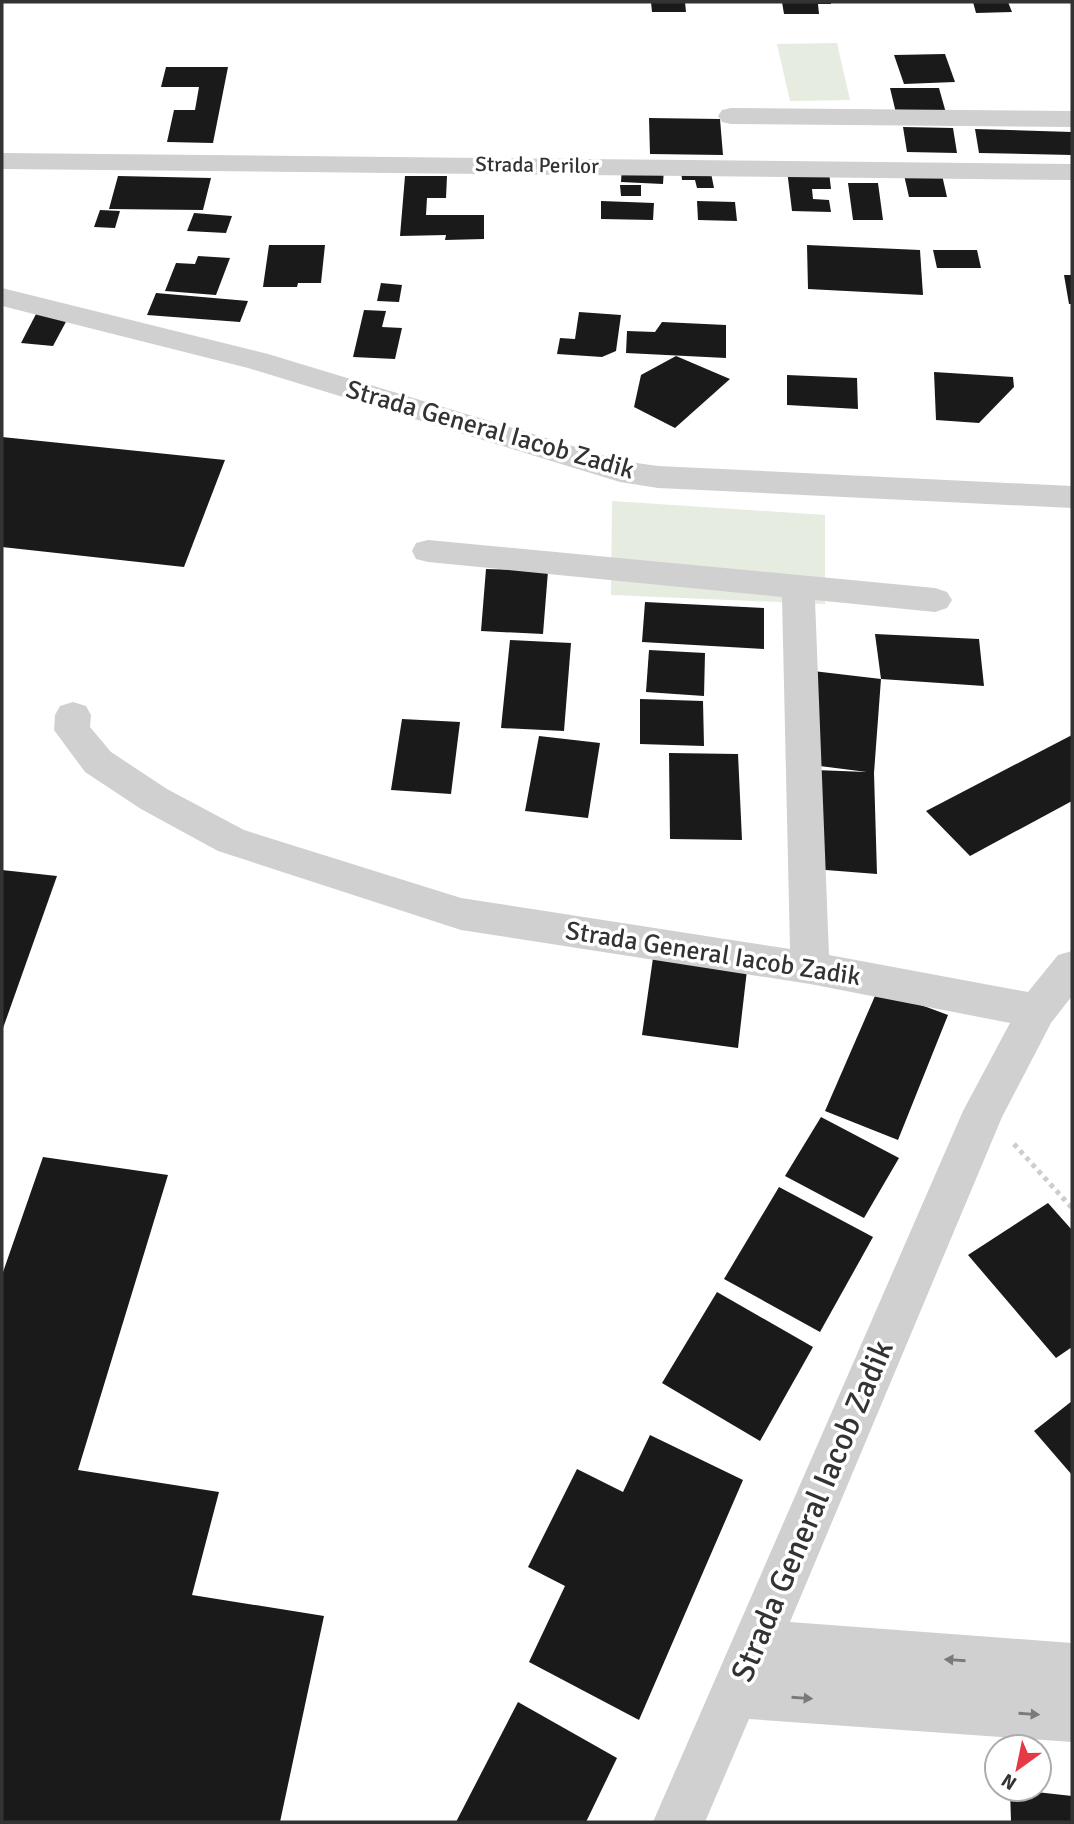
<svg xmlns="http://www.w3.org/2000/svg" width="1074" height="1824" viewBox="0 0 1074 1824" font-family="Signika,sans-serif">
  <style>
    .green { fill: #e6ecdf }
    .building { fill: #1a1a1a }
    .lines { fill: none; stroke-linecap: round; stroke-linejoin: round }
    .path { stroke: #cdcdcd; stroke-width: 5; stroke-dasharray: 4.5 4.5; stroke-linecap: butt }
    .minor { fill: #d0d0d0; fill-rule: evenodd }
    .oneway { fill: #7a7a7a }
    .labels { text-anchor: middle; dominant-baseline: central; stroke-width: 7; stroke-linejoin: round; paint-order: stroke }
    .far-street-label { font-size: 21px; fill: #333; stroke: #fff }
    .street-label { font-size: 26px; fill: #333; stroke: #fff }
    .near-street-label { font-size: 32px; fill: #333; stroke: #fff }
  </style>
  <rect width="100%" height="100%" fill="#fff"/>
  <!-- green -->
  <g class="green">
    <path d="M837,43L850,100L790,101L777,44Z"/>
    <path d="M612,501L825,515V604L611,595Z"/>
  </g>
  <!-- building -->
  <g class="building">
    <path d="M651,2H685L686,12H652Z"/>
    <path d="M782,2H831V4H818L819,14H784Z"/>
    <path d="M973,2H1008L1012,12L976,13Z"/>
    <path d="M945,54L955,82L904,84L894,55Z"/>
    <path d="M166,67H228L213,143L167,142L174,110H195L199,87H161Z"/>
    <path d="M890,88H939L946,113H896Z"/>
    <path d="M649,118L720,119L723,155L650,154Z"/>
    <path d="M903,127L953,128L957,153L907,152Z"/>
    <path d="M975,129L1072,132V155L979,153Z"/>
    <path d="M622,167L664,168L663,184L621,182Z"/>
    <path d="M710,168L714,188H697L695,180H682L681,169Z"/>
    <path d="M787,170L829,172L831,189H812L813,199L829,200L831,212L792,211Z"/>
    <path d="M904,175H942L947,197H909Z"/>
    <path d="M118,176L211,178L203,210L109,209Z"/>
    <path d="M405,176H447L446,198H427L426,215H484V239L445,240L446,235L400,236Z"/>
    <path d="M848,183H878L883,220H853Z"/>
    <path d="M620,185H641V196H621Z"/>
    <path d="M601,201L654,203L653,220L601,219Z"/>
    <path d="M697,201L735,202L737,221L698,220Z"/>
    <path d="M100,210L120,211L115,228L94,227Z"/>
    <path d="M194,213L232,216L226,233L187,231Z"/>
    <path d="M269,245H325L321,283H298L297,287H263Z"/>
    <path d="M807,245L920,250L923,295L808,289Z"/>
    <path d="M933,250H977L981,268H937Z"/>
    <path d="M198,256L230,258L216,295L165,291L176,263L195,264Z"/>
    <path d="M1064,275H1072V304H1069Z"/>
    <path d="M381,283L402,285L399,302L377,301Z"/>
    <path d="M156,293L248,301L240,322L147,315Z"/>
    <path d="M364,310L386,311L382,327L402,328L395,359L353,357Z"/>
    <path d="M579,312L621,315L616,351L602,357L557,354L560,338L575,339Z"/>
    <path d="M36,314L68,318L53,346L21,343Z"/>
    <path d="M662,322L726,325V358L626,353L627,331L655,332Z"/>
    <path d="M676,356L730,379L675,428L634,407L641,375Z"/>
    <path d="M934,372L1013,377L1014,387L979,423L936,420Z"/>
    <path d="M787,375L857,378L858,409L787,405Z"/>
    <path d="M2,437L225,460L184,567L2,547Z"/>
    <path d="M486,569L548,571L543,634L481,631Z"/>
    <path d="M645,602L764,608V649L642,642Z"/>
    <path d="M875,634L979,639L984,686L881,679Z"/>
    <path d="M510,640L571,643L564,731L501,728Z"/>
    <path d="M649,650L705,653L704,696L646,692Z"/>
    <path d="M813,671L881,679L874,773L877,874L813,869L815,770L867,772L804,764Z"/>
    <path d="M640,699L703,701L704,746L640,744Z"/>
    <path d="M402,719L460,722L451,794L391,790Z"/>
    <path d="M1072,735V801L970,856L926,811Z"/>
    <path d="M539,736L600,743L588,818L525,811Z"/>
    <path d="M669,753L738,754L742,840L670,839Z"/>
    <path d="M2,870L57,876L2,1031Z"/>
    <path d="M653,958L747,970L738,1048L642,1035Z"/>
    <path d="M878,989L948,1015L898,1140L825,1111Z"/>
    <path d="M821,1117L899,1158L864,1218L785,1176Z"/>
    <path d="M43,1157L168,1175L78,1470L219,1492L192,1595L324,1616L280,1822H2V1275Z"/>
    <path d="M779,1187L873,1237L820,1332L724,1279Z"/>
    <path d="M1048,1203L1072,1230V1347L1056,1358L968,1255Z"/>
    <path d="M717,1292L813,1347L760,1441L662,1383Z"/>
    <path d="M1072,1401V1475L1034,1431Z"/>
    <path d="M650,1435L743,1480L639,1720L529,1662L565,1586L528,1567L577,1469L623,1492Z"/>
    <path d="M518,1702L617,1758L586,1822H456Z"/>
    <path d="M1010,1789L1072,1796V1822H1011Z"/>
  </g>
  <g class="lines">
    <!-- path -->
    <path class="path" d="M1014,1144L1072,1208"/>
    <!-- minor -->
    <g class="minor">
      <path d="M731,108L1072,111V127L731,124L722,122L718,116L722,110Z"/>
      <path d="M2,153L1072,164V180L2,169Z"/>
      <path d="M2,288L268,354L622,461L658,466L1072,486V508L658,488L620,482L248,368L2,306Z"/>
      <path d="M428,540L935,588L947,592L952,600L947,608L935,612L815,600L829,955L1028,992L1058,955L1072,951V996L1051,1023L1002,1117L790,1622L1072,1643V1742L749,1719L705,1822H653L963,1111L1010,1023L810,984L461,930L218,851L141,809L85,772L54,730L55,715L60,706L73,702L86,706L91,715L90,727L111,752L167,789L244,830L461,898L790,949L782,597L428,562L416,559L412,551L416,543Z"/>
    </g>
  </g>
  <!-- one-way arrows -->
  <defs><path id="oneway-solid" d="M-6-.8H1V-3.2L6.5 0L1 3.2V.8H-6Z" transform="scale(1.75)"/></defs>
  <g class="oneway">
    <use href="#oneway-solid" transform="translate(955 1660) rotate(-176)"/>
    <use href="#oneway-solid" transform="translate(802 1698) rotate(4)"/>
    <use href="#oneway-solid" transform="translate(1029 1714) rotate(4)"/>
  </g>
  <g class="labels">
    <!-- far-street labels -->
    <g class="far-street-label">
      <text transform="translate(537 165) rotate(1)">Strada Perilor</text>
    </g>
    <!-- street labels -->
    <g class="street-label">
      <text transform="translate(490 430) rotate(16)">Strada General Iacob Zadik</text>
      <text transform="translate(713 954) rotate(9)">Strada General Iacob Zadik</text>
    </g>
    <!-- near-street labels -->
    <g class="near-street-label">
      <text transform="translate(812 1511) rotate(-67)">Strada General Iacob Zadik</text>
    </g>
  </g>
  <!-- border -->
  <rect width="1074" height="1824" fill="none" stroke="#333333" stroke-width="7"/>
  <!-- north arrow -->
  <g transform="translate(1018 1768) rotate(213)"><circle r="33" fill="#ffffff" stroke="#adadad" stroke-width="2"/>
  <path d="M0-5L12 26L0 18L-12 26Z" fill="#e63946"/>
  <text y="-10" font-size="19" font-weight="bold" text-anchor="middle" fill="#333333">N</text>
  </g>
</svg>
